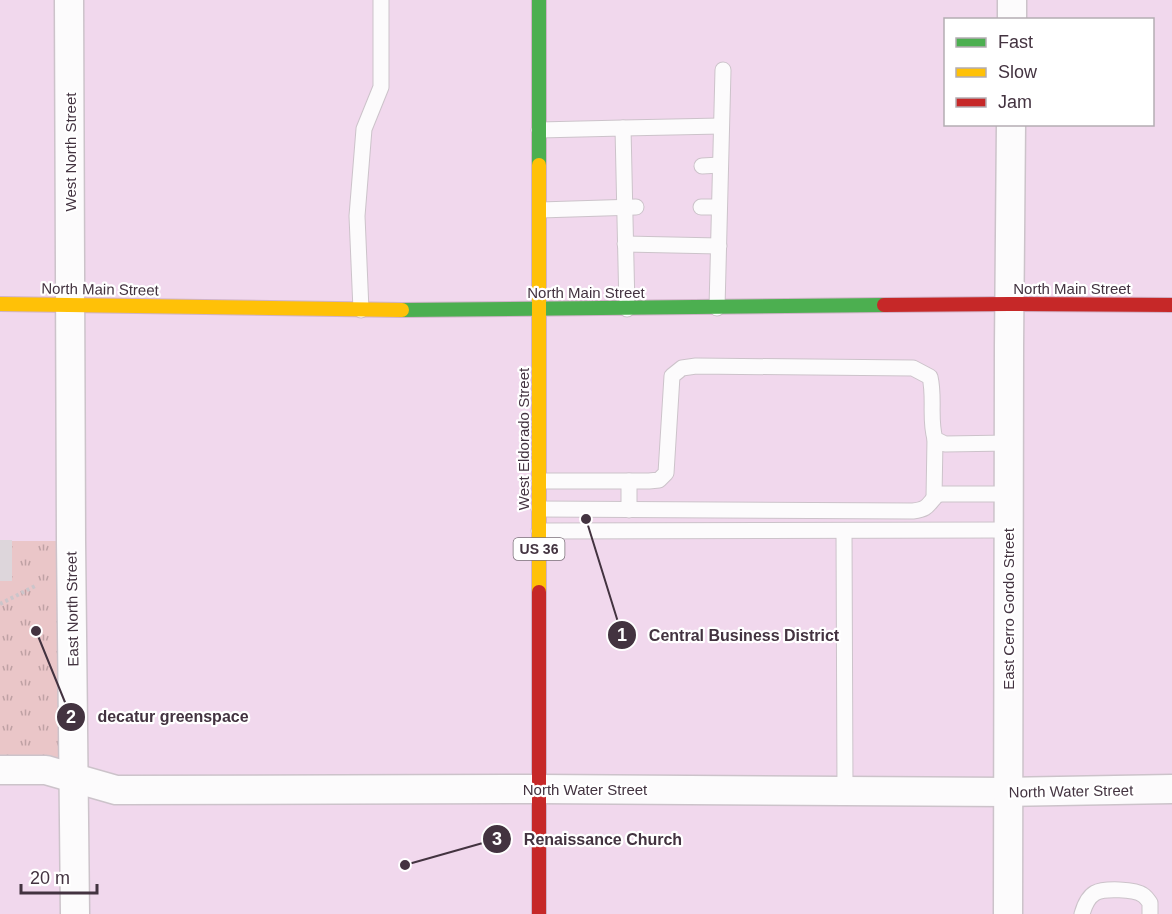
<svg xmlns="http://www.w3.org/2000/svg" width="1172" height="914" viewBox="0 0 1172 914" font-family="Helvetica,sans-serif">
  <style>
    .commercial { fill: #f1d8ed; fill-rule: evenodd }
    .grass { fill: url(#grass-tufts) }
    .parking { fill: #ddd6db }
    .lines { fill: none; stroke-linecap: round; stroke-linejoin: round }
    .lane-casing { stroke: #ccc3ca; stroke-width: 17 }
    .street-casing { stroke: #ccc3ca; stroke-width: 31 }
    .fast-casing { stroke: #d0b3c8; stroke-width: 16 }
    .slow-casing { stroke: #d0b3c8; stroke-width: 16 }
    .jam-casing { stroke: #d0b3c8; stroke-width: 16 }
    .path { stroke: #ccc5ca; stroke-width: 4; stroke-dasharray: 3 3; stroke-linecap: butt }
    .lane { stroke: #fcfbfc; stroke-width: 15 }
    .street { stroke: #fcfbfc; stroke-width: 28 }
    .fast { stroke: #4caf50; stroke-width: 14 }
    .slow { stroke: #ffc107; stroke-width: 14 }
    .jam { stroke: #c62828; stroke-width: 14 }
    .labels { text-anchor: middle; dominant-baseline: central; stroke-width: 4.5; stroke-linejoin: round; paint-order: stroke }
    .shield { fill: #fff; stroke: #7b7079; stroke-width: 1.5 }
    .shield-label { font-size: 14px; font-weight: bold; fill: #433340 }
    .street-label { font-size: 15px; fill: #433340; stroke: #fff }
    .leader { fill: none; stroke: #433340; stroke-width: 2 }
    .callout-dot { fill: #433340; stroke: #fff; stroke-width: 2 }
    .mark-label { font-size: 18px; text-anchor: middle; font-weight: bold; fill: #fff }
    .callout-label { font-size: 16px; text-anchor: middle; font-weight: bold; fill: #433340; stroke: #fff; stroke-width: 4.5; stroke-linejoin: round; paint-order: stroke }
  </style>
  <defs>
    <pattern id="grass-tufts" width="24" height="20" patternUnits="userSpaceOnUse" patternTransform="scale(1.5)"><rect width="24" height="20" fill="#eac6c8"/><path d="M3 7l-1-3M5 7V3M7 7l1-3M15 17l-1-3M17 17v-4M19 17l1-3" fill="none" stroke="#bfa1a4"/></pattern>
  </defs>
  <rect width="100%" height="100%" fill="#eee6ec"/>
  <!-- commercial -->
  <path class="commercial" d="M0,0H1172V914H0ZM946,20H1152V124H946Z"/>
  <!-- grass -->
  <path class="grass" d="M0,541H71L74,778L0,770Z"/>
  <!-- parking -->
  <rect class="parking" x="0" y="540" width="12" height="41"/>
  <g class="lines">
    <defs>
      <g id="lane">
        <path d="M623,128L721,126"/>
        <path d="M539,130L623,128L627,309"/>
        <path d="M702,166L720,165"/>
        <path d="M701,207H719"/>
        <path d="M540,210L636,207"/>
        <path d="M625,244L719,246"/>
        <path d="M717,308L723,70"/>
        <path d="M361,310L357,216L364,129L381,87V0"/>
        <path d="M539,481H649L659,480L666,473L672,376L682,368L696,366L913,368L930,377C935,398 929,419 935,439L945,444L1009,443"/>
        <path d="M934,498L935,439"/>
        <path d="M539,509L913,511C929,509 927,505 937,495L942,494H1008"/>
        <path d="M629,510V481"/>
        <path d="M539,531L1008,530"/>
        <path d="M844,531L845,791"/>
        <path d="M1082,914C1084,907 1088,897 1095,893C1104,888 1135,889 1143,895C1146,897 1148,900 1150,903V914"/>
      </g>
      <g id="street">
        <path d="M69,0L71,541L75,914"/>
        <path d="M1012,20V0"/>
        <path d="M0,770H46L116,790L539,789L1008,792L1172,789"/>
        <path d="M1008,914L1009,346L1011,124"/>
      </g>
      <g id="fast">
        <path d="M539,0V165"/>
        <path d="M402,310L884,305"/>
      </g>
      <g id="slow">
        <path d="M539,165V592"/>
        <path d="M0,304L402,310"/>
      </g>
      <g id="jam">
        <path d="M884,305L1009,304L1172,305"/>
        <path d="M539,592V914"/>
      </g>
    </defs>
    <!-- lane casing -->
    <use href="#lane" class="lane-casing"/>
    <!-- street casing -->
    <use href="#street" class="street-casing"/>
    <!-- fast casing -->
    <use href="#fast" class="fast-casing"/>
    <!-- slow casing -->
    <use href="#slow" class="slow-casing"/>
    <!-- jam casing -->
    <use href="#jam" class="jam-casing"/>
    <!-- path -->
    <path class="path" d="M0,604L37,585"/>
    <!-- lane -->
    <use href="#lane" class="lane"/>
    <!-- street -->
    <use href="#street" class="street"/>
    <!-- fast -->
    <use href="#fast" class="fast"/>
    <!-- slow -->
    <use href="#slow" class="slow"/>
    <!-- jam -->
    <use href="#jam" class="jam"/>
  </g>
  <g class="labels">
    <!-- shield labels -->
    <rect class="shield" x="513.5" y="538" width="51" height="22" rx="4.5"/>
    <g class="shield-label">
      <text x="539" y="549">US 36</text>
    </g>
    <!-- street labels -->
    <g class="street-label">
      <text transform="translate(70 152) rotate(-90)">West North Street</text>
      <text x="1072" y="288">North Main Street</text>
      <text transform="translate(100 289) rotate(1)">North Main Street</text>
      <text x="586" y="292">North Main Street</text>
      <text transform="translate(523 439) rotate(-90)">West Eldorado Street</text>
      <text transform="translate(72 609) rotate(-91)">East North Street</text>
      <text transform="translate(1008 609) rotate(-90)">East Cerro Gordo Street</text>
      <text x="585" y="789">North Water Street</text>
      <text transform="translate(1071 791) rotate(-1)">North Water Street</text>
    </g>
  </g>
  <!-- callouts -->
  <path class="leader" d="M586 519L622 635M36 631L71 717M405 865L497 839"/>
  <g class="callout-dot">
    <circle cx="586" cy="519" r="6"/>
    <circle cx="36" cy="631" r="6"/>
    <circle cx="405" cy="865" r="6"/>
    <circle cx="622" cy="635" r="15"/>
    <circle cx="71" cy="717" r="15"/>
    <circle cx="497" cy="839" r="15"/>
  </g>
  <g class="mark-label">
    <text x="622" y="641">1</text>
    <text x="71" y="723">2</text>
    <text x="497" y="845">3</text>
  </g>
  <g class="callout-label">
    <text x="744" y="641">Central Business District</text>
    <text x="173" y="722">decatur greenspace</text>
    <text x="603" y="845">Renaissance Church</text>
  </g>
  <!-- legend -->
  <rect x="944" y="18" width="210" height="108" fill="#ffffff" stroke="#b4adb3" stroke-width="1.5"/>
  <rect x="956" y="38" width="30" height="9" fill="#4caf50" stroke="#b4adb3" stroke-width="1.5"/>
  <text x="998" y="48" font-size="18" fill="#433340">Fast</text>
  <rect x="956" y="68" width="30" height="9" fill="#ffc107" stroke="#b4adb3" stroke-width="1.5"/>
  <text x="998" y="78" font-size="18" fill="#433340">Slow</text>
  <rect x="956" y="98" width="30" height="9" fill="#c62828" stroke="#b4adb3" stroke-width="1.5"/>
  <text x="998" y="108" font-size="18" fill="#433340">Jam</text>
  <!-- scale -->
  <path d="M21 884v9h76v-9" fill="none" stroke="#433340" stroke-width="3"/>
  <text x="30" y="884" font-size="18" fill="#433340" stroke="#ffffff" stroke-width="4.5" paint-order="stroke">20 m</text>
</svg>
